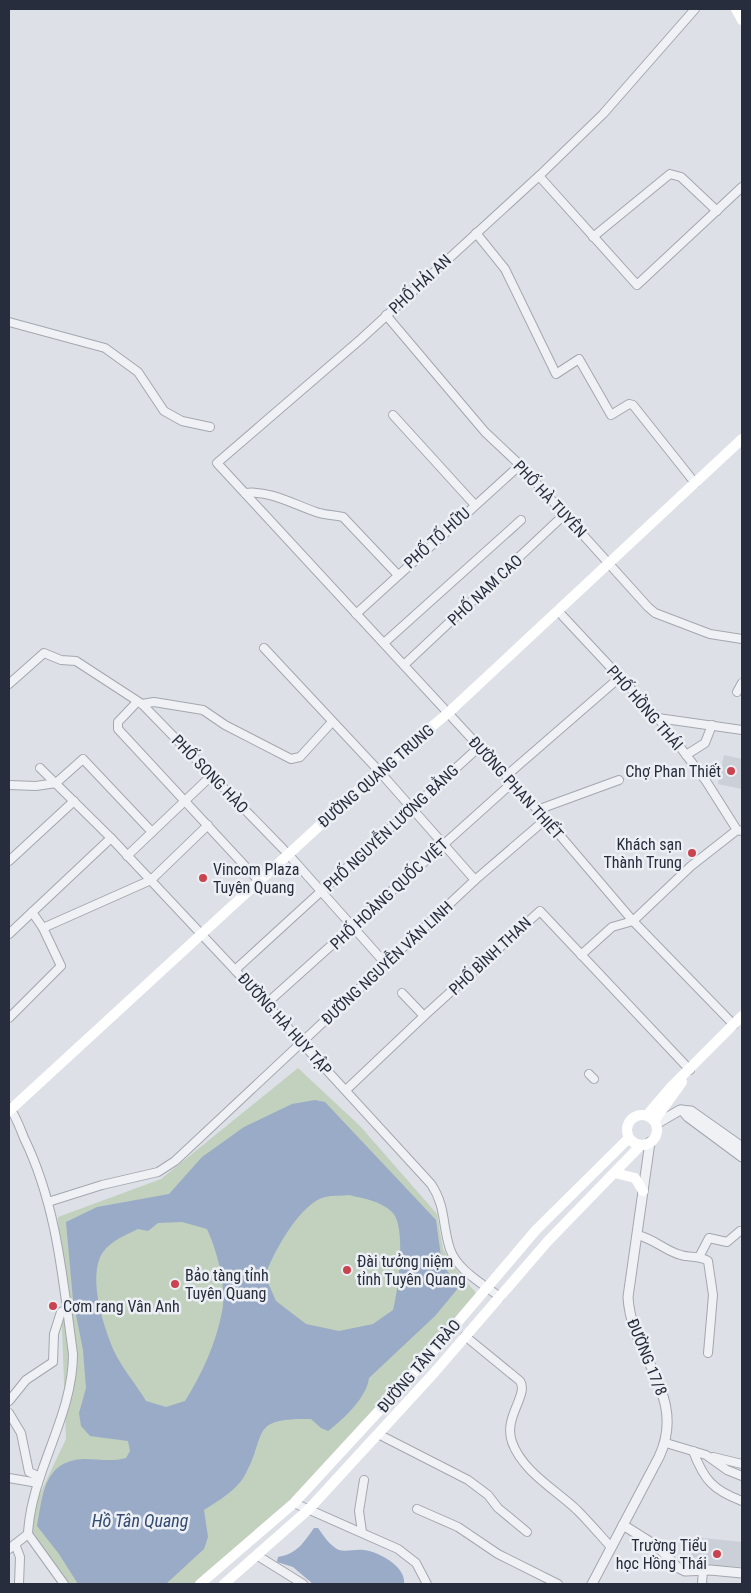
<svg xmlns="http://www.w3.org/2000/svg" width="751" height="1593" viewBox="0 0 751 1593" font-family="'Roboto Condensed',sans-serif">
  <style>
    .built { fill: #cbcfd8 }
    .green { fill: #c2d0be }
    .water { fill: #99abc6; fill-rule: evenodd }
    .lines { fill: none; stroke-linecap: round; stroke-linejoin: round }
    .minor-casing { stroke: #a3a7b0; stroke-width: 10 }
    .tertiary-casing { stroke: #a3a7b0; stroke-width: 11 }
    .minor { stroke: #f0f1f5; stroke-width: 8 }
    .tertiary { stroke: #f0f1f5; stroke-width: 9 }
    .secondary { stroke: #fff; stroke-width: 10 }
    .poi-dot { fill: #c9444f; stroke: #eceff4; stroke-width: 2 }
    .labels { text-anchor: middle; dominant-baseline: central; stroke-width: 5; stroke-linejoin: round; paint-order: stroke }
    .street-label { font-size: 16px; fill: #272d3c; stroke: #eceff4 }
    .poi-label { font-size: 16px; fill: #272d3c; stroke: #eceff4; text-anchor: start }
    .water-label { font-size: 18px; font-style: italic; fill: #33496f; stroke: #eceff4 }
  </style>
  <rect width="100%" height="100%" fill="#dde0e6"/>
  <!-- built -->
  <g class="built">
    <path d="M724,755L742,759V789L718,784Z"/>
    <path d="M693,1537L742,1542V1567L690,1565Z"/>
  </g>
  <!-- green -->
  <path class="green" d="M298,1068L360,1126L437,1214L443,1249L454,1267L476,1293L325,1471L195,1584H64L26,1523L66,1439L58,1217L161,1179Z"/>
  <!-- water -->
  <g class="water">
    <path d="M315,1100L325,1102L436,1220L442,1264L459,1287L435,1316L369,1378C367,1397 344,1419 328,1431L321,1428L311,1419C249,1418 268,1432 245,1475C237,1490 218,1501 204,1510L208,1537L204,1549L166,1584H78L59,1554L37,1526C43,1494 44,1461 83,1459C98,1459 112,1462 126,1458L130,1451L128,1441L90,1436L81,1426L79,1413L86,1388L83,1350L73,1300L66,1222L97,1207L169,1194L202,1157L244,1127L292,1104ZM349,1195C362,1198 381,1201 392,1212C407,1226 398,1291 393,1310L373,1324L339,1331L306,1324L276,1301L265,1276C273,1253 300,1203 325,1197C333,1195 341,1196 349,1195ZM182,1222L207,1229C217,1250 227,1288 222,1312C216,1343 202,1374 185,1401L166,1407L146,1401C136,1384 121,1367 113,1349C103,1325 87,1275 103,1252C112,1240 126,1235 138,1229L148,1231L158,1223Z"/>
    <path d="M314,1528H318C323,1535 330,1546 339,1550C346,1552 355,1549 363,1550C378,1551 407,1567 404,1584H313L293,1567L277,1562L278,1557C297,1554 304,1542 314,1528Z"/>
  </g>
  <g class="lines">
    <defs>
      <g id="minor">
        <path d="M695,9L603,114L539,176L361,339L217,463L546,819L633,921L734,1025"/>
        <path d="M539,176L637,285L742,187"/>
        <path d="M476,233L505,269L556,374L579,359L611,415L629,404L633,405L695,483"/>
        <path d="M593,237L670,174L681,177L717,211"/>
        <path d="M386,315L485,432L520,465L648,607L655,613L710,634L742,639"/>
        <path d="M9,322L105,348L138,372L164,411L182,421L210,427"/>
        <path d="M393,415L474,504"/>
        <path d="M245,493C269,490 293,504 316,512C325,515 333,515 343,517L397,574"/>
        <path d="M558,611L658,718L706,781L737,830L742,831"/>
        <path d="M356,614L520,465"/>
        <path d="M384,643L521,520"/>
        <path d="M264,648L379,771L475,880"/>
        <path d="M404,665L565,514"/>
        <path d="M9,684L44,653L61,660L76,661L142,704L288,854L385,963"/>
        <path d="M737,692L742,683"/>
        <path d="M137,702L118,722V729L259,881"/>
        <path d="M142,704L154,702L203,710L225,725L291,759L300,757L332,722"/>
        <path d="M658,718L742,730"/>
        <path d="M686,755L705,743L712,725"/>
        <path d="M40,768L111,838L235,970L431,1184C446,1206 442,1225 450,1249C457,1270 483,1284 500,1297"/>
        <path d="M506,776L619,678"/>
        <path d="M9,785L36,786L56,783L83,759L152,832"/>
        <path d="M537,810L619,780"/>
        <path d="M127,856L211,776"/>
        <path d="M9,861L74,801"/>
        <path d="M43,928L151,880L208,825"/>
        <path d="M9,934L111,838"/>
        <path d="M581,955L612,927L633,921L691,866L737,830"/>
        <path d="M235,970L479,747"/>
        <path d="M402,993L424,1016"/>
        <path d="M266,1004L512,783"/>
        <path d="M9,1018L61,966L43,928L32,912"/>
        <path d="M589,1074L594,1079"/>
        <path d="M346,1090L424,1016L540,911L690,1070"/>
        <path d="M9,1107C16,1116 20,1128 24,1138C57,1205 63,1281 73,1354C73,1417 31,1472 28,1534L64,1584"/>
        <path d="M48,1202L102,1185L158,1172L175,1161L475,880L546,819"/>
        <path d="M637,1235C655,1239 665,1251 681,1255C690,1258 700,1255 708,1261L713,1295L708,1353"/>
        <path d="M699,1257L709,1238L727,1242L740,1231"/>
        <path d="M465,1336L520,1381C529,1395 503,1417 512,1442C522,1471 556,1490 577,1510C589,1522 600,1535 611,1547"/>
        <path d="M9,1401L26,1380L53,1362L54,1334L61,1312L67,1309"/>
        <path d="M9,1413L21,1433L29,1472L40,1477"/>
        <path d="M378,1434L468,1480L488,1495L498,1508L527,1532"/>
        <path d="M666,1443L706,1455L727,1470L742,1476"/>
        <path d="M693,1451C704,1480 713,1490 742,1501"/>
        <path d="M713,1457L742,1464"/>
        <path d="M9,1478L38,1483"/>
        <path d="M294,1503L398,1549L416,1563L427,1584"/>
        <path d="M417,1509L458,1527L498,1554L558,1584"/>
        <path d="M362,1532L359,1511L364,1480"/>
        <path d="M15,1544L20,1557L19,1584"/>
        <path d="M9,1549L28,1534"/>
        <path d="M258,1556L303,1584"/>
        <path d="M702,1584L703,1570"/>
      </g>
      <g id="tertiary">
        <path d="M682,1110L688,1117L742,1157"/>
        <path d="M656,1124L680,1110L691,1111L742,1147"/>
        <path d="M623,1525L658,1547L677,1567L685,1571L710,1570L742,1573"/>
        <path d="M592,1584L659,1457C688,1396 631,1356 628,1297L650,1142"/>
      </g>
    </defs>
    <!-- minor casing -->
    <use href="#minor" class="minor-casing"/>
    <!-- tertiary casing -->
    <use href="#tertiary" class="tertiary-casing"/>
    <!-- minor -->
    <use href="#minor" class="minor"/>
    <!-- tertiary -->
    <use href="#tertiary" class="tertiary"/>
    <!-- secondary -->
    <g class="secondary">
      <path d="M736,9L742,20"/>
      <path d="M9,1111L379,771L448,713L742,439"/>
      <circle cx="642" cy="1130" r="15"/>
      <path d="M647,1115L671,1087L742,1016"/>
      <path d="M654,1121L682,1082"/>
      <path d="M615,1173L635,1178L643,1191"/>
      <path d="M200,1584L294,1503L423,1363L536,1230L629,1138"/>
      <path d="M224,1584L309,1509L433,1374L548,1241L641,1145"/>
    </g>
  </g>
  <!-- markers -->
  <g class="poi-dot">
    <circle cx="731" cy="771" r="5"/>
    <circle cx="692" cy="853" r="5"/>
    <circle cx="203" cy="878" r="5"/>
    <circle cx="347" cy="1270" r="5"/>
    <circle cx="175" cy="1284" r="5"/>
    <circle cx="53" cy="1306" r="5"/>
    <circle cx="717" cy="1554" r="5"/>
  </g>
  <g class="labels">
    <!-- street labels -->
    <g class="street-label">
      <text transform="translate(420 284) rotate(-43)">PHỐ HẢI AN</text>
      <text transform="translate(550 499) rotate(47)">PHỐ HÀ TUYÊN</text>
      <text transform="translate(437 538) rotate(-42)">PHỐ TỐ HỮU</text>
      <text transform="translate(485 590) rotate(-43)">PHỐ NAM CAO</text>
      <text transform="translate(645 708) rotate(49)">PHỐ HỒNG THÁI</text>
      <text transform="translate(210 774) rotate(46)">PHỐ SONG HÀO</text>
      <text transform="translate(376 776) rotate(-41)">ĐƯỜNG QUANG TRUNG</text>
      <text transform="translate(516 788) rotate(48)">ĐƯỜNG PHAN THIẾT</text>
      <text transform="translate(391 828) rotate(-43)">PHỐ NGUYỄN LƯƠNG BẰNG</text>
      <text transform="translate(389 894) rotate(-43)">PHỐ HOÀNG QUỐC VIỆT</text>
      <text transform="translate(490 956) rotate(-43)">PHỐ BÌNH THAN</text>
      <text transform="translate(387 963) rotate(-43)">ĐƯỜNG NGUYỄN VĂN LINH</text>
      <text transform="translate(285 1024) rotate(48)">ĐƯỜNG HÀ HUY TẬP</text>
      <text transform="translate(647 1357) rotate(68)">ĐƯỜNG 17/8</text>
      <text transform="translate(419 1366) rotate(-49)">ĐƯỜNG TÂN TRÀO</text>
    </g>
    <!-- poi labels -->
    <g class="poi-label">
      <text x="721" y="771" text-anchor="end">Chợ Phan Thiết</text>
      <text x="682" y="844" text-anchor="end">Khách sạn<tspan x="682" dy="18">Thành Trung</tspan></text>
      <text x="213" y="869">Vincom Plaza<tspan x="213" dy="18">Tuyên Quang</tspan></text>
      <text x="357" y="1261">Đài tưởng niệm<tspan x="357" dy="18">tỉnh Tuyên Quang</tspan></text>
      <text x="185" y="1275">Bảo tàng tỉnh<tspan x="185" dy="18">Tuyên Quang</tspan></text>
      <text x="63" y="1306">Cơm rang Vân Anh</text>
      <text x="707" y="1545" text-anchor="end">Trường Tiểu<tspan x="707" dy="18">học Hồng Thái</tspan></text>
    </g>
    <!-- water labels -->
    <g class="water-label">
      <text x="140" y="1520">Hồ Tân Quang</text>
    </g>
  </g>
  <!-- border -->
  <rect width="751" height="1593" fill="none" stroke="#272d3c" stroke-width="20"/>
</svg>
